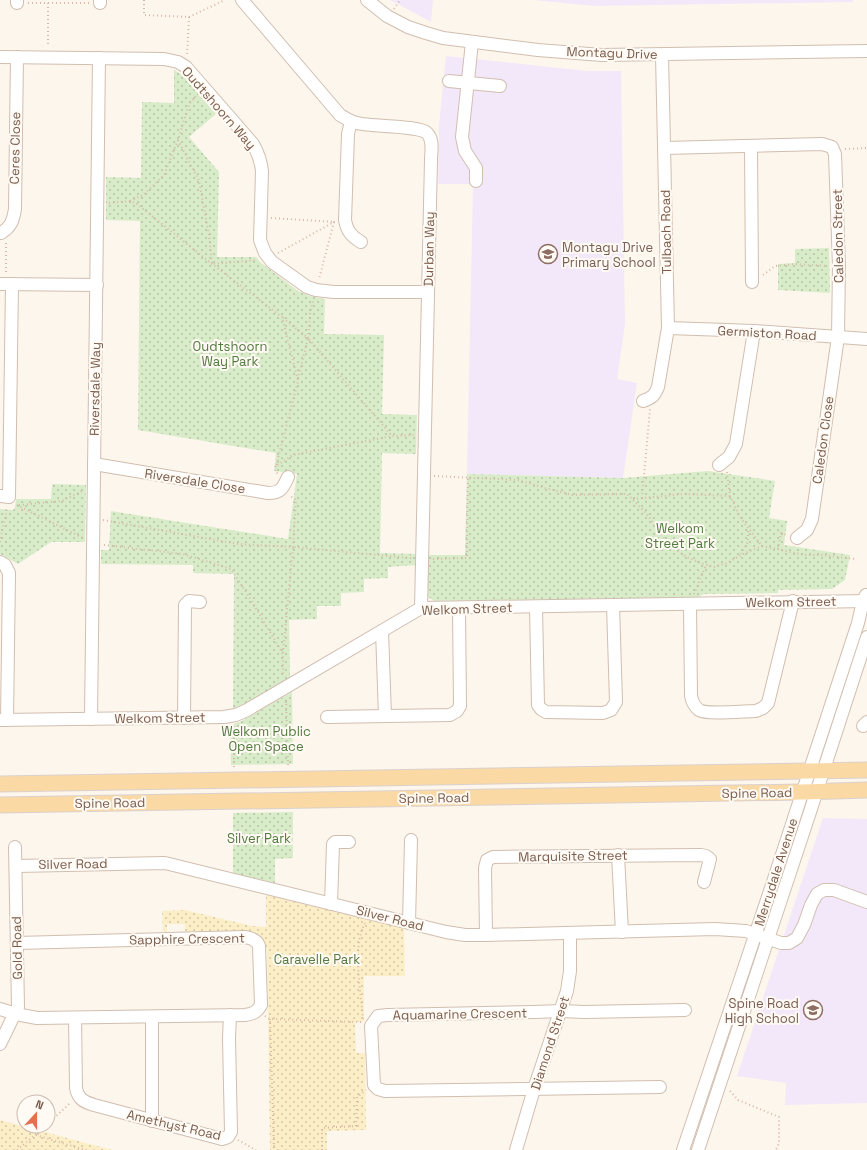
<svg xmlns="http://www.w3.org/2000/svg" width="867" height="1150" viewBox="0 0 867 1150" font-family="'Space Grotesk',sans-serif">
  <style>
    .education { fill: #f3e8fa }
    .grass { fill: url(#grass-dots) }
    .sand { fill: url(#sand-dots) }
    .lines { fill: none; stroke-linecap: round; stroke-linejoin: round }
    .minor-casing { stroke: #d1beb0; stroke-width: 14 }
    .major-casing { stroke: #dad1cd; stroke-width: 17 }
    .path { stroke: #d9b8a5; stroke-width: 2; stroke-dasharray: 1 3; stroke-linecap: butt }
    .minor { stroke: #fff; stroke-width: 12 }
    .major { stroke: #fbd9a5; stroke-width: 15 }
    .labels { text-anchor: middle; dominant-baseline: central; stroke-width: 4; stroke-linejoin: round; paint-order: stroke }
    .street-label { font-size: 13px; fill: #7a5c4d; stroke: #fffaf3 }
    .education-label { font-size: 13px; fill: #785e54; stroke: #fffaf3; text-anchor: start }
    .park-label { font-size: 13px; fill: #537a41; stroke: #fffaf3 }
  </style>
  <defs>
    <pattern id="grass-dots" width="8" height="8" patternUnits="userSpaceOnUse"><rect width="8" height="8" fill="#d8ecc9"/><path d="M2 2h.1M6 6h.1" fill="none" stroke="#b4c2a5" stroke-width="1.8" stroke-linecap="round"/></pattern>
    <pattern id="sand-dots" width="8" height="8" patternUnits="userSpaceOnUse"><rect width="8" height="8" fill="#fcefc7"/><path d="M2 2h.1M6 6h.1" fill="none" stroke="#d1c5a4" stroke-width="1.8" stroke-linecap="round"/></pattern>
  </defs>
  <rect width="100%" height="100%" fill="#fdf6ec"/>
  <!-- education -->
  <g class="education">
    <path d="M390,0H433L431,22L398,4Z"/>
    <path d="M534,0H853V2L594,6Z"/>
    <path d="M446,56L587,71H621L625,324L617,379L637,383L623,478L467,474L473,184H438L439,125Z"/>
    <path d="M823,818L867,819V1103L785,1105L786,1083L737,1076Z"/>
  </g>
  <!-- grass -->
  <g class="grass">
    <path d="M174,70L182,75L216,114L189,137L219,172L217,257H256L260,262L298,291L310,296L325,299L324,334L384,335L382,414L417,415L416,454L382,453L380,553L417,554V565L388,567V578L364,579V592L341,593V606H317V619L289,620L290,678L235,710H233L234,574L193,573V565L101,564V550H109L111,511L288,539L297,474L274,471L276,453L138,430L140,221L106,220V177L141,178L142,102L174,103Z"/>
    <path d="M829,248L830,293L778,290V264L795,263V249Z"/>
    <path d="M708,471L775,481L769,518L787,521L784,545L850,555L845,580L832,589L778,590V593L704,594L698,597L434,601L427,596V555H465L467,474L623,478Z"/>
    <path d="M52,484L86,485L85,542H51L18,564L0,554V509L13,510L15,508L16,499H51Z"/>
    <path d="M292,692L293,764L231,765L230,725L240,722Z"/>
    <path d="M293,812V858L275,859V883L233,873V813Z"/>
  </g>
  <!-- sand -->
  <g class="sand">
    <path d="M266,895L404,928L405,976H364V1021L355,1022L356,1053H365L366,1130L327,1131V1150H270L267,949L263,941L248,931L185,932V924H167V933H163L162,911L185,910L252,926L266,927Z"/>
    <path d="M0,1120L112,1150H0Z"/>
  </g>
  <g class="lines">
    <defs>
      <g id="minor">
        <path d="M242,0L340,115C345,118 351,122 357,123C371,127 418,125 427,133C434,140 431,152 431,160L421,608"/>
        <path d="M367,0L387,16L408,27L426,33L443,38L538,50L602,55L867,51"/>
        <path d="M17,3V0"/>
        <path d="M100,3V0"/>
        <path d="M472,42L462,137L465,151L476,168V181"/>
        <path d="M0,57L164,59L178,62L186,67L253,144C258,153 261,161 262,171L260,240L265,253L272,262L307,287L316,290L334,292H428"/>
        <path d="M449,81L500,86"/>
        <path d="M351,121L348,134L345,220C347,231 351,236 361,242"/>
        <path d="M751,146L752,282"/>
        <path d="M664,148L822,144L832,147L835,154L839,266L838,337L812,519L807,530L797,538"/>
        <path d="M1,233C11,227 13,221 15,209L17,57"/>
        <path d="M0,284L97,285"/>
        <path d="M668,328L754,331L867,339"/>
        <path d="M643,401C652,398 655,395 658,387L668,328L662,55"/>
        <path d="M94,464L268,493C281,493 283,488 288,477"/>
        <path d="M719,465L729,457L736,444L754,331"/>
        <path d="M0,496L9,497L12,284"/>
        <path d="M0,562L5,565L9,573L7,720"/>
        <path d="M690,604L691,696C692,701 694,706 699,710C707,715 745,711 756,711L763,708L768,703L793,601"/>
        <path d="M536,607L538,705L541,709L546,712L603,713L611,710L616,702L613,605"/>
        <path d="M382,631L385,716"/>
        <path d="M327,717L450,715L457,711L460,706L459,608"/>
        <path d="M184,718L185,605L189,601L200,602"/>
        <path d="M91,719L99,58"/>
        <path d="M0,720L224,717L236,715L247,710L421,608L867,601"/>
        <path d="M863,726L867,722"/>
        <path d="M618,855L622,932"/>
        <path d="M16,866L165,863L446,932L465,935H486L715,929L746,931L781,943H789L797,938L804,925L811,905L817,894L824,890H834L867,902"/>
        <path d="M331,904L333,844L335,842H349"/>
        <path d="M409,923L411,840"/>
        <path d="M486,935L485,868L487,860L493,857L701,855L706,856L710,859L704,882"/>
        <path d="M0,1009L16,1014L37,1018L245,1015C253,1014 257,1012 261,1005L259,946C257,940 252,938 245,937L17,943"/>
        <path d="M152,1017V1121"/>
        <path d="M75,1018L76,1088C78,1099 84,1102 94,1105L222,1139L228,1137L231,1132L229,1038L230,1015"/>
        <path d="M0,1044L18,1007L15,847"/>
        <path d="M660,1087L385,1091L378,1089L374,1085L371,1026L378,1016L388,1015L534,1012L561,1011L584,1012L685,1010"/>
        <path d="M516,1150L534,1089L567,991L570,971V933"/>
        <path d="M683,1150L774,879L858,623L863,601L866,595"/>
        <path d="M698,1150L808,818L867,637"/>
      </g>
      <g id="major">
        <path d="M0,784L867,770"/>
        <path d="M0,805L802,792L867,790"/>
      </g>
    </defs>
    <!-- minor casing -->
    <use href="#minor" class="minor-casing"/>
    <!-- major casing -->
    <use href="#major" class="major-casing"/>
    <!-- path -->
    <g class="path">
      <path d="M144,0V15L189,17L187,56"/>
      <path d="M28,3H89"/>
      <path d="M48,3V46"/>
      <path d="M394,9L400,0"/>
      <path d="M189,17L225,0"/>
      <path d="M178,140L199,181L209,235L212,264L257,260"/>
      <path d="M845,149L867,148"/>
      <path d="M130,201L143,195L164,175L178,140L189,104L197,95"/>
      <path d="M109,203L130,201L137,204L212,264L282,317L298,381L276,466L293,455L392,436L414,435"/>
      <path d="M271,218L334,222"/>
      <path d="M6,243V274"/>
      <path d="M278,253L334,222L319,279"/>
      <path d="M763,275L775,266L794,264L828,266"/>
      <path d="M283,318L308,338L310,314L313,301"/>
      <path d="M298,379L308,338L392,436"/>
      <path d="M276,466L275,472L279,474"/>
      <path d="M727,472L730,496L740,517L762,546L804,555H822L856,559"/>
      <path d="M434,476L518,480L545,488L573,495L627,494L647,514L657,529L672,548L689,558L706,565L714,567L727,563L741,555L762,546"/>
      <path d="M642,498L650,409"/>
      <path d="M633,499L684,494L730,496"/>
      <path d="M17,505L83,538"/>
      <path d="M19,505L62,501L82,491"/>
      <path d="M103,520L238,544L293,547L296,500L289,495"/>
      <path d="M0,542L7,508"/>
      <path d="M104,545L183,554L231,569L248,595L283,654V676"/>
      <path d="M778,549L781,533L787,535"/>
      <path d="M741,554L748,542V528"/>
      <path d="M433,559L467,558L468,477"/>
      <path d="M694,594L706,565"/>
      <path d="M283,653L293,547L411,558"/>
      <path d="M286,700L288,767"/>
      <path d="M234,726V768"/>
      <path d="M234,744L288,753"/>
      <path d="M265,1016L270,1019L362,1022"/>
      <path d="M270,1019L274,1150"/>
      <path d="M363,1019C361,994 352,945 365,923"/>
      <path d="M730,1091L738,1100L779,1117V1143L776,1150"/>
      <path d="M48,1124L70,1103"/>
      <path d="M36,1135L85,1150"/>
      <path d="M238,1140L256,1150"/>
      <path d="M17,1150L46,1126"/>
      <path d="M322,1150V1128L356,1126L357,1097L366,1090"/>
    </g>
    <!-- minor -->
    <use href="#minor" class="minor"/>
    <!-- major -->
    <use href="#major" class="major"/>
  </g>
  <!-- icons -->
  <defs>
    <symbol id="school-ring" viewBox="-11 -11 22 22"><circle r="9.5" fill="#fffaf3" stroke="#8d6e63" stroke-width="1.5"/><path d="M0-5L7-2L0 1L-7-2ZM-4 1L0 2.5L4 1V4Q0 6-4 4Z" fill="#8d6e63"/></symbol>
  </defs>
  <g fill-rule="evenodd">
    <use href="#school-ring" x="537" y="243" width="22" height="22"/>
    <use href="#school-ring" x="802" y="999" width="22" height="22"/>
  </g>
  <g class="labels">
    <!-- street labels -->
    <g class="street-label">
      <text transform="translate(612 53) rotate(2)">Montagu Drive</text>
      <text transform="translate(219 108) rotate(49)">Oudtshoorn Way</text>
      <text transform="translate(15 148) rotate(-89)">Ceres Close</text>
      <text transform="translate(666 232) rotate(-91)">Tulbach Road</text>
      <text transform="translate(838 236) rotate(-91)">Caledon Street</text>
      <text transform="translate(429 249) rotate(-89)">Durban Way</text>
      <text transform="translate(767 333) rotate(3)">Germiston Road</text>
      <text transform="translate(95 389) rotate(-89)">Riversdale Way</text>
      <text transform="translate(823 440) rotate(-82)">Caledon Close</text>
      <text transform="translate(195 481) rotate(9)">Riversdale Close</text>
      <text transform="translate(791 602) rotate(-1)">Welkom Street</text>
      <text transform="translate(467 609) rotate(-2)">Welkom Street</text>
      <text transform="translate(160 718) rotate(-1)">Welkom Street</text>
      <text transform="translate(757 793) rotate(-1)">Spine Road</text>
      <text transform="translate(434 798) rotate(-1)">Spine Road</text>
      <text transform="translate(110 803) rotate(-1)">Spine Road</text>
      <text transform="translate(573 856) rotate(-1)">Marquisite Street</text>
      <text transform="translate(73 864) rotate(-1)">Silver Road</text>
      <text transform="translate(776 872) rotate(-72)">Merrydale Avenue</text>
      <text transform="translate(390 918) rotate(14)">Silver Road</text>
      <text transform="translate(187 939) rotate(-1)">Sapphire Crescent</text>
      <text transform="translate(17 948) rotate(-91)">Gold Road</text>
      <text transform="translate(460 1014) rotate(-1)">Aquamarine Crescent</text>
      <text transform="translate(550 1043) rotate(-72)">Diamond Street</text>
      <text transform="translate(174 1125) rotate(13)">Amethyst Road</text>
    </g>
    <!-- education labels -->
    <g class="education-label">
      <text x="562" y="247">Montagu Drive<tspan x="562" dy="15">Primary School</tspan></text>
      <text x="799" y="1003" text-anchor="end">Spine Road<tspan x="799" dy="15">High School</tspan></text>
    </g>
    <!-- park labels -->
    <g class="park-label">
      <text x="230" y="346">Oudtshoorn<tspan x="230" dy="15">Way Park</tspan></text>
      <text x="680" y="528">Welkom<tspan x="680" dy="15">Street Park</tspan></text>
      <text x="266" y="731">Welkom Public<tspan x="266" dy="15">Open Space</tspan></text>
      <text x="259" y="838">Silver Park</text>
      <text x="317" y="959">Caravelle Park</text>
    </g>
  </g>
  <!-- north arrow -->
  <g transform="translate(36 1114) rotate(21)"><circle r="19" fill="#fffaf3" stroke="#cabbb1"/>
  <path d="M0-3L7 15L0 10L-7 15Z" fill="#e76f51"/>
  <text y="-6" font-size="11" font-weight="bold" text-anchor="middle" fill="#7a5c4d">N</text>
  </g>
</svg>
